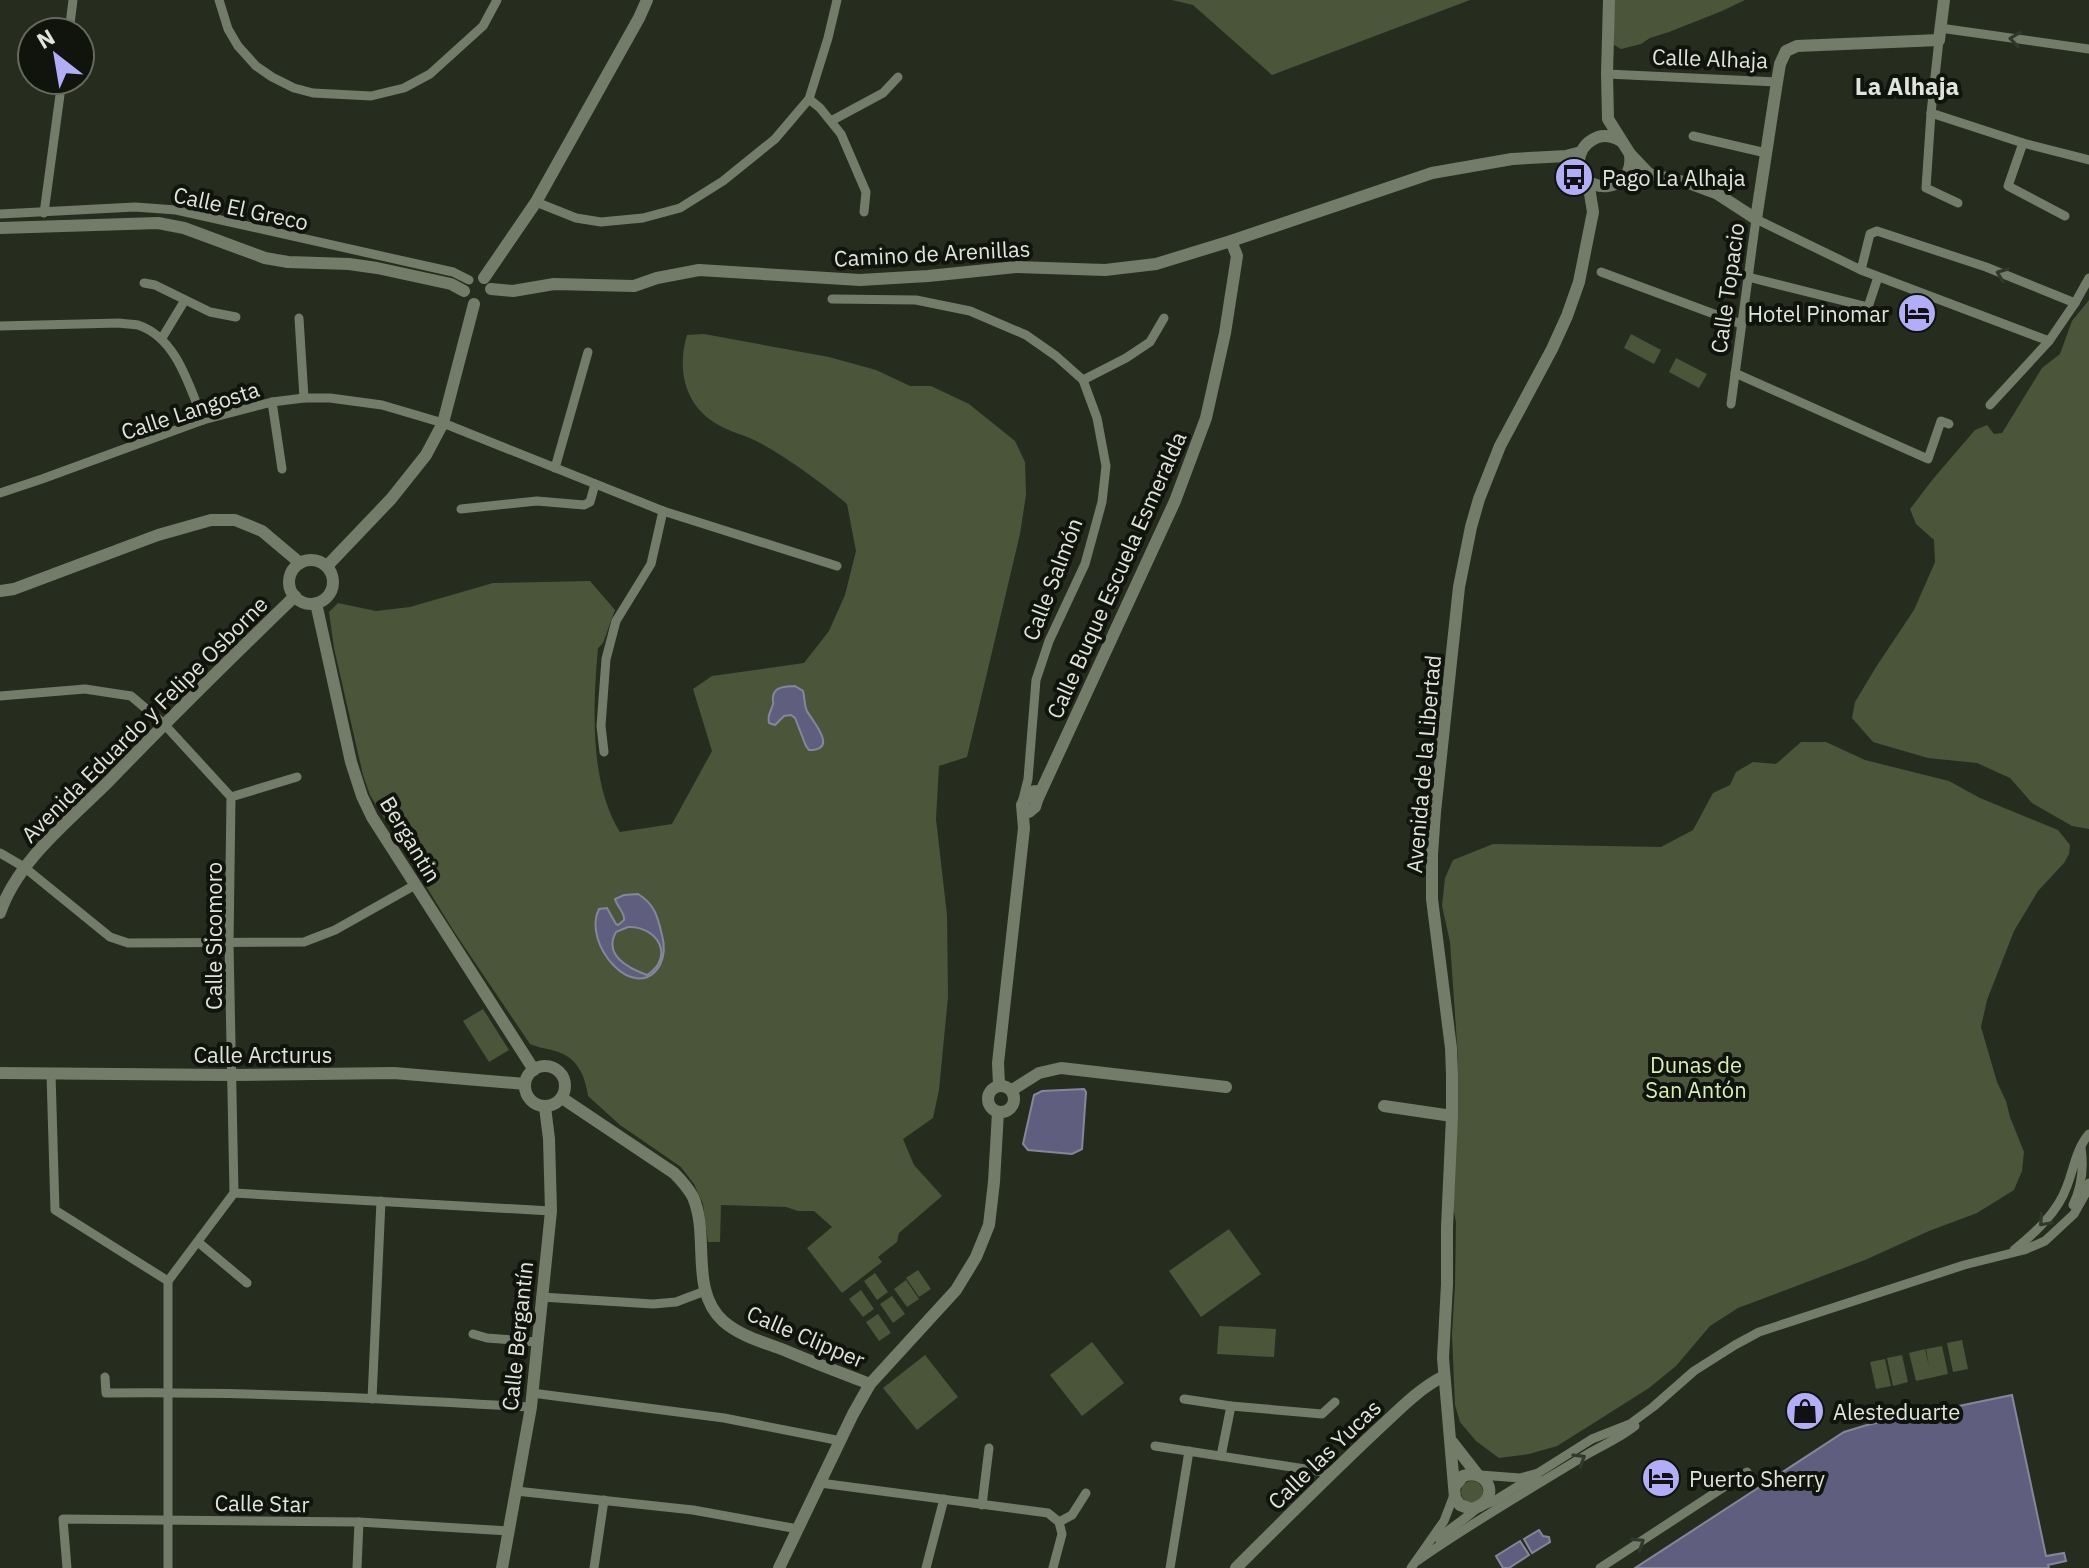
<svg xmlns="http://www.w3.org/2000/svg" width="2089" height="1568" viewBox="0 0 2089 1568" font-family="'IBM Plex Sans',sans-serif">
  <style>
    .green { fill: #4a553a }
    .water { fill: #5f5e7f; stroke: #86869b; stroke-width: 2; fill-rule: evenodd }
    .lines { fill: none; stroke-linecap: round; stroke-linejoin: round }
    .street { stroke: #737b69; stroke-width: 9 }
    .secondary { stroke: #737b69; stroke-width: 12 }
    .oneway { stroke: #33382d }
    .labels { text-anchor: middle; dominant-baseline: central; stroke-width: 8; stroke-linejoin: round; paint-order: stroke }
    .street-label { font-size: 22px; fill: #e0e5db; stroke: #11140d }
    .poi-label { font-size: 22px; fill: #e0e5db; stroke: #11140d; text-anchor: start }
    .park-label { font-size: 22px; fill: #d6efb4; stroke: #11140d }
    .neighbourhood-label { font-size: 24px; font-weight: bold; fill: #e0e5db; stroke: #11140d }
  </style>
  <rect width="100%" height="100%" fill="#272d1e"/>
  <!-- green -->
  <g class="green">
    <path d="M1172,0H1470L1272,75L1193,5Z"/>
    <path d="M1614,0H1745L1722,11L1669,32L1650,38L1641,44L1621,49L1614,45Z"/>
    <path d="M2089,300V829L2072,826L2032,803L2010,778L1977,763L1928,758L1873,742L1852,718L1855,702L1876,667L1914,610L1935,562L1934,540L1916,524L1910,509L1933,479L1975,430L1987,425L1994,434L2002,433L2042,368L2060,354L2072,321Z"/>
    <path d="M704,334L829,357L876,370L910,386H931L969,404L1015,441L1025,462L1026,495L1020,534L967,757L939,766L936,819L947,915L948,997L939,1090L933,1118L903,1139L914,1165L942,1196L899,1233L897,1242L878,1257L882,1262L842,1293L807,1248L832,1227L814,1211H798L786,1207L721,1205L720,1242H708L703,1204L694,1184L681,1167L620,1125L588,1096C585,1075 577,1057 555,1051C546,1048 539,1048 530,1044L453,930L370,795L363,775L334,648L329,612L338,603L376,611L410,607L493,583L590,581L615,610L603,643L598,648C593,705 589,783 620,832L672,824L712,751L693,689L712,676L804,663L829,631L845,595L856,551L847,504C820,482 791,460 760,443C746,435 729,432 715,423C684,404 677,368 687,335Z"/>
    <path d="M1631,334L1661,350L1654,364L1624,348Z"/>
    <path d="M1676,358L1707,374L1699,388L1669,372Z"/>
    <path d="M1801,742H1826L1865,760L1949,781L1980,798L2058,830L2070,845L2069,854L2064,863L2038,891L2014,931L1987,1000L1981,1027L1997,1082L2006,1101L2010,1117L2024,1152L2022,1171L2014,1190L1977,1213L1929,1231L1865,1260L1738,1308L1710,1326L1676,1366L1649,1388L1589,1426L1557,1446L1529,1454L1499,1458L1476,1441L1460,1422L1455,1405L1452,1334L1455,1286L1456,1222L1452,1203L1458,1058L1450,942L1442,906L1445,878L1453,860L1493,844L1661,847L1693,830L1713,793L1730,785L1736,772L1753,762L1776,764Z"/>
    <path d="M483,1009L509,1050L489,1062L463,1021Z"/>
    <path d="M1229,1229L1261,1274L1201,1317L1169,1271Z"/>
    <path d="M918,1270L931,1289L919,1297L906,1278Z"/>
    <path d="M875,1273L888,1292L877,1300L864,1281Z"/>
    <path d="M906,1280L919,1299L907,1307L894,1289Z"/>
    <path d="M861,1290L874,1309L863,1317L849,1299Z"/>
    <path d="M892,1296L905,1314L893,1323L880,1304Z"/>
    <path d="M878,1314L891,1333L879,1341L866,1322Z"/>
    <path d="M1219,1326L1276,1329L1274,1357L1217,1354Z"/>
    <path d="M1962,1340L1968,1369L1953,1372L1947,1343Z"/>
    <path d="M1092,1342L1124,1383L1082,1416L1050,1375Z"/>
    <path d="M1942,1346L1948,1374L1916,1381L1909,1353L1925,1349L1929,1366L1926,1349Z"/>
    <path d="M925,1355L958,1397L917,1430L883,1388Z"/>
    <path d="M1902,1355L1908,1382L1893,1386L1887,1358Z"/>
    <path d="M1885,1359L1891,1386L1876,1389L1870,1362Z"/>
    <circle cx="1472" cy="1492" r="11"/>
  </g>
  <!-- water -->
  <g class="water">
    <path d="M795,686L803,691C805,698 804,705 807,711C813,722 839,750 809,750L806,746L795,718L791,715L784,716L775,725L769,723C767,713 771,713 773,704C774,702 772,700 773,697C774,686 786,687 795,686Z"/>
    <path d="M638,894C655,904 658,918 662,935C665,946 665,955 660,965C636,1006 581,944 599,909L607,908L616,924L618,925L624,920C625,912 617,907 615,899L624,895ZM628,927C658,926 675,957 647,975C628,968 603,955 616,932Z"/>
    <path d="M1084,1089L1086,1092L1082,1149L1072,1154L1028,1150L1023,1144L1034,1095L1042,1091Z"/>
    <path d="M2012,1395L2046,1556L2064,1553L2066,1561L2048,1565L2049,1568H1635L1844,1432L1867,1425Z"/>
    <path d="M1539,1530L1543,1536L1549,1537L1550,1542L1532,1553L1524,1539Z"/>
    <path d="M1520,1541L1529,1555L1509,1568H1503L1496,1556Z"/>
  </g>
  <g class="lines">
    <!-- street -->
    <g class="street">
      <path d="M219,0L228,29L238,46L256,66L272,77L294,88L313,93L371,96L404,88L430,74L483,26L497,0"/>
      <path d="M1940,28L2089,49"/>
      <path d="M69,32L73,0"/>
      <path d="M1939,40L1931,113L1926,188L1958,203"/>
      <path d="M1607,74L1777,82"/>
      <path d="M809,99L820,108L841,134L866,192L864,212"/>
      <path d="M1931,113L2023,143L2089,160"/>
      <path d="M831,121L883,93L898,77"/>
      <path d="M1693,136L1766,153"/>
      <path d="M2023,143L2008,186L2065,216"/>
      <path d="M536,202L576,218L601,222L643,218L680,208L723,181L775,139L809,99L828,38L837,0"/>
      <path d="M44,213L62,80"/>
      <path d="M0,214L135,207L176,210L453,272L469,280"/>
      <path d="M1861,270L1870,234L1877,231L1986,267L2075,303"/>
      <path d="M1601,272L1741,324"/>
      <path d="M1748,277L1868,307L1878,277"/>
      <path d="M144,283L155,285L210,312L236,317"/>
      <path d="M832,299L916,300L970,311L1026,335L1056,356L1083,380L1097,418L1106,466L1102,502L1085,564L1049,641L1036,680L1028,779L1023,799"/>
      <path d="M299,318L304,398"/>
      <path d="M0,326L119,323C125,324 132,324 138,325C177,338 189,386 203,420"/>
      <path d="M162,338L185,300"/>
      <path d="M1735,373L1928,459L1941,421L1949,424"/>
      <path d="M1083,380L1126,358L1150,342L1164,318"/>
      <path d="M272,402L282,469"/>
      <path d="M1731,404L1756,219L1861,270L2049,341"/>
      <path d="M1990,405L2049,341L2075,303L2089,278"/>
      <path d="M555,468L588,352"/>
      <path d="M0,493L42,479L203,420L272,402L304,398H330L382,405L443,423L663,511L837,566"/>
      <path d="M461,509L537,501L584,505L590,502L595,484"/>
      <path d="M0,696L85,689L131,696L164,724L231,797L229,944L234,1193L168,1281V1568"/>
      <path d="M604,752L601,726L606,659L616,621L651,564L663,511"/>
      <path d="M231,797L297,777"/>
      <path d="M0,853L24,867L110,937L128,943L304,942L335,930L415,885"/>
      <path d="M51,1074L55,1210L168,1281"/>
      <path d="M234,1193L551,1211"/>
      <path d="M2073,1205C2082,1187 2084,1168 2081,1147"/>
      <path d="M198,1242L247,1283"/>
      <path d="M2014,1250C2035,1233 2058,1212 2067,1186C2074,1168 2076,1149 2089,1134"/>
      <path d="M541,1297L653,1304L676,1302L705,1291"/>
      <path d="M473,1334L487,1338L537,1342"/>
      <path d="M105,1377L106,1393C247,1391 389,1399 531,1407"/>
      <path d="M532,1393L724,1418L841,1441"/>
      <path d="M372,1399L381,1201"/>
      <path d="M1184,1399L1231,1406L1322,1414L1335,1402"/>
      <path d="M1155,1446L1331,1473"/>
      <path d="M1221,1456L1231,1406"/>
      <path d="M1480,1475L1520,1478L1538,1473L1592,1439L1630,1424L1653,1407L1694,1371L1735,1345L1759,1332L1964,1265L2024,1250L2045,1241L2074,1214L2087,1191L2089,1183"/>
      <path d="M820,1483L1048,1513L1059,1522L1062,1534L1053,1568"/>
      <path d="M516,1491L693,1510L798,1529"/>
      <path d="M982,1505L989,1448"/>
      <path d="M1484,1505L1494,1501L1518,1486L1539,1480"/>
      <path d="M1059,1522L1072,1515L1086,1493"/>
      <path d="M1439,1539C1450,1527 1465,1520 1477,1508"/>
      <path d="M1417,1561C1471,1523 1530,1489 1586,1455C1603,1445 1620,1438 1635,1426"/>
      <path d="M67,1568L63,1519L359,1522L509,1531"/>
      <path d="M357,1568L359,1522"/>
      <path d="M594,1568L604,1500"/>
      <path d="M926,1568L944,1499"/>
      <path d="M1170,1568L1189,1451"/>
      <path d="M1411,1568L1444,1521L1454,1495"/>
      <path d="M1600,1568L1747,1472"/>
    </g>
    <!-- secondary -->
    <g class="secondary">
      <path d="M1609,0L1607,74L1608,119L1630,154L1649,174"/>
      <path d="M1621,141C1612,136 1602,133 1592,140C1585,144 1580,152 1579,160C1578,197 1636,195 1630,154"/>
      <path d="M1623,179L1649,174L1689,183L1716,193L1756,219L1777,82L1780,64L1786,51L1797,46L1939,40L1944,0"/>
      <path d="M0,228L158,223L184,228L265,258L288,262L349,264L377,268L451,284L464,291"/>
      <path d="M484,278L536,202L639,18L647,0"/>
      <path d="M491,289L513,291L554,284L634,286L657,278L699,270L860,280L928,276L1016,267L1105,270L1156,264L1231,241L1432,173L1512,159L1566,156L1581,152"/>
      <circle cx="311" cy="582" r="22"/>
      <path d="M327,566L391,499L426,455L443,423L474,304"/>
      <path d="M0,591L14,589L158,535L211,520H235L262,531L300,563"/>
      <path d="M316,603L351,762L362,796L372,817L534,1070"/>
      <path d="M1037,800L1175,501L1206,418L1225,333L1237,256L1231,241"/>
      <path d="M0,913C17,861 70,820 108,782C169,719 232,657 295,596"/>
      <circle cx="545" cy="1086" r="20"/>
      <path d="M0,1073L232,1075L394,1073L525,1084"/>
      <path d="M999,1085L998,1063L1024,828L1022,805L1028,793L1035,791L1038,797L1035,807L1029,812L1023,809"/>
      <circle cx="1001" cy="1099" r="13"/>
      <path d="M1012,1090L1039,1073L1061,1068L1226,1087"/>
      <path d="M562,1098L674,1173C681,1180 688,1188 693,1197C710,1236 689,1290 723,1321C740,1336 763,1342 784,1350C812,1362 841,1373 870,1384"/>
      <path d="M1384,1106L1452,1116"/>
      <path d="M1452,1442L1477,1474"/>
      <path d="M1455,1486L1463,1476C1491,1467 1501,1503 1471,1509L1460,1505L1455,1498L1443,1358L1447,1284V1227L1452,1116V1075L1451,1048L1432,899V854L1435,812L1459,587L1471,527L1479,499L1500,446L1552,349L1567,316L1579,282L1593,212L1588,181"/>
      <path d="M502,1568L531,1407L551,1211L549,1139L545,1107"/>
      <path d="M779,1568L853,1414L870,1384L956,1290L976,1257L989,1225L994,1182L998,1112"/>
      <path d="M1236,1568C1283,1521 1329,1475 1377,1430C1398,1411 1418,1389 1444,1376"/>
    </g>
  </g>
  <!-- one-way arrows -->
  <defs><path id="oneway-chevron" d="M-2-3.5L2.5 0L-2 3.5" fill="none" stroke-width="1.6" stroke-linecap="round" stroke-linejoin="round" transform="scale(2)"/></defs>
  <g class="oneway">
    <use href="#oneway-chevron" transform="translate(2015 39) rotate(-172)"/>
    <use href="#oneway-chevron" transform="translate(2002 274) rotate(-158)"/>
    <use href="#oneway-chevron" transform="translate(2044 1221) rotate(132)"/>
    <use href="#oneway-chevron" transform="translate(1580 1459) rotate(-32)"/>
    <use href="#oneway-chevron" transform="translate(1639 1543) rotate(-33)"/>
  </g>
  <!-- icons -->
  <defs>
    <symbol id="bus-disc" viewBox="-11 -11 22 22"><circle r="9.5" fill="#b2adf9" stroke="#11140d"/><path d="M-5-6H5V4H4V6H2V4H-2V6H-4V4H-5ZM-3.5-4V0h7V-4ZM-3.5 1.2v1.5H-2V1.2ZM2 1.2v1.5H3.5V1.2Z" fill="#111"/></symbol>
    <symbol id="hotel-disc" viewBox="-11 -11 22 22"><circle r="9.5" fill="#b2adf9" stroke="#11140d"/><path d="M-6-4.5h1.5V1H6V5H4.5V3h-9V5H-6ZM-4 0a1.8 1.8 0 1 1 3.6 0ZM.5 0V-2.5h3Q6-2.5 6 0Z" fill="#111"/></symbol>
    <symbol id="shop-disc" viewBox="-11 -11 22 22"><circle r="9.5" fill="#b2adf9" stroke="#11140d"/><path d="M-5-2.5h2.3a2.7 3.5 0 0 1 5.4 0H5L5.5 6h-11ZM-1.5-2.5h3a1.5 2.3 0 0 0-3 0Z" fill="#111"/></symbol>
  </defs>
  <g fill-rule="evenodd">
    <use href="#bus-disc" x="1552" y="155" width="44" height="44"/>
    <use href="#hotel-disc" x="1895" y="291" width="44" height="44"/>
    <use href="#shop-disc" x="1783" y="1389" width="44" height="44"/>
    <use href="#hotel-disc" x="1639" y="1456" width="44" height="44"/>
  </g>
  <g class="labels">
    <!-- street labels -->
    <g class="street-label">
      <text transform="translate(1710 58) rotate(2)">Calle Alhaja</text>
      <text transform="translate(241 208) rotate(12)">Calle El Greco</text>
      <text transform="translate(932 253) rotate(-3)">Camino de Arenillas</text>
      <text transform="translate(1727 288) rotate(-82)">Calle Topacio</text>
      <text transform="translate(190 410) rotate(-18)">Calle Langosta</text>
      <text transform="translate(1116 575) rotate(-66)">Calle Buque Escuela Esmeralda</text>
      <text transform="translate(1052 579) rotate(-69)">Calle Salmón</text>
      <text transform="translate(144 719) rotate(-45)">Avenida Eduardo y Felipe Osborne</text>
      <text transform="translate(1423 764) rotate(-85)">Avenida de la Libertad</text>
      <text transform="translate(411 839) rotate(59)">Bergantin</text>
      <text transform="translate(213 936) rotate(-90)">Calle Sicomoro</text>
      <text x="263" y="1054">Calle Arcturus</text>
      <text transform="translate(517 1336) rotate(-84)">Calle Bergantín</text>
      <text transform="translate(806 1336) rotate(23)">Calle Clipper</text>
      <text transform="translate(1324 1454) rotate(-44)">Calle las Yucas</text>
      <text transform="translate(262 1503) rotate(1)">Calle Star</text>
    </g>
    <!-- poi labels -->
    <g class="poi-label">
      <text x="1602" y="177">Pago La Alhaja</text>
      <text x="1889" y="313" text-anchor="end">Hotel Pinomar</text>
      <text x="1833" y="1411">Alesteduarte</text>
      <text x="1689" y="1478">Puerto Sherry</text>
    </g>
    <!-- park labels -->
    <g class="park-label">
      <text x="1696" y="1064">Dunas de<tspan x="1696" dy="25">San Antón</tspan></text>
    </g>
    <!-- neighbourhood labels -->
    <g class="neighbourhood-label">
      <text x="1907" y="86">La Alhaja</text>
    </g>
  </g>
  <!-- north arrow -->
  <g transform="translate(56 56) rotate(329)"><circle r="38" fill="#11140d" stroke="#64685f" stroke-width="2"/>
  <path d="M0-6L14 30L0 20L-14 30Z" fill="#b2adf9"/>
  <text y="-12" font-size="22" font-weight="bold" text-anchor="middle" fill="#e0e5db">N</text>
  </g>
</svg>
